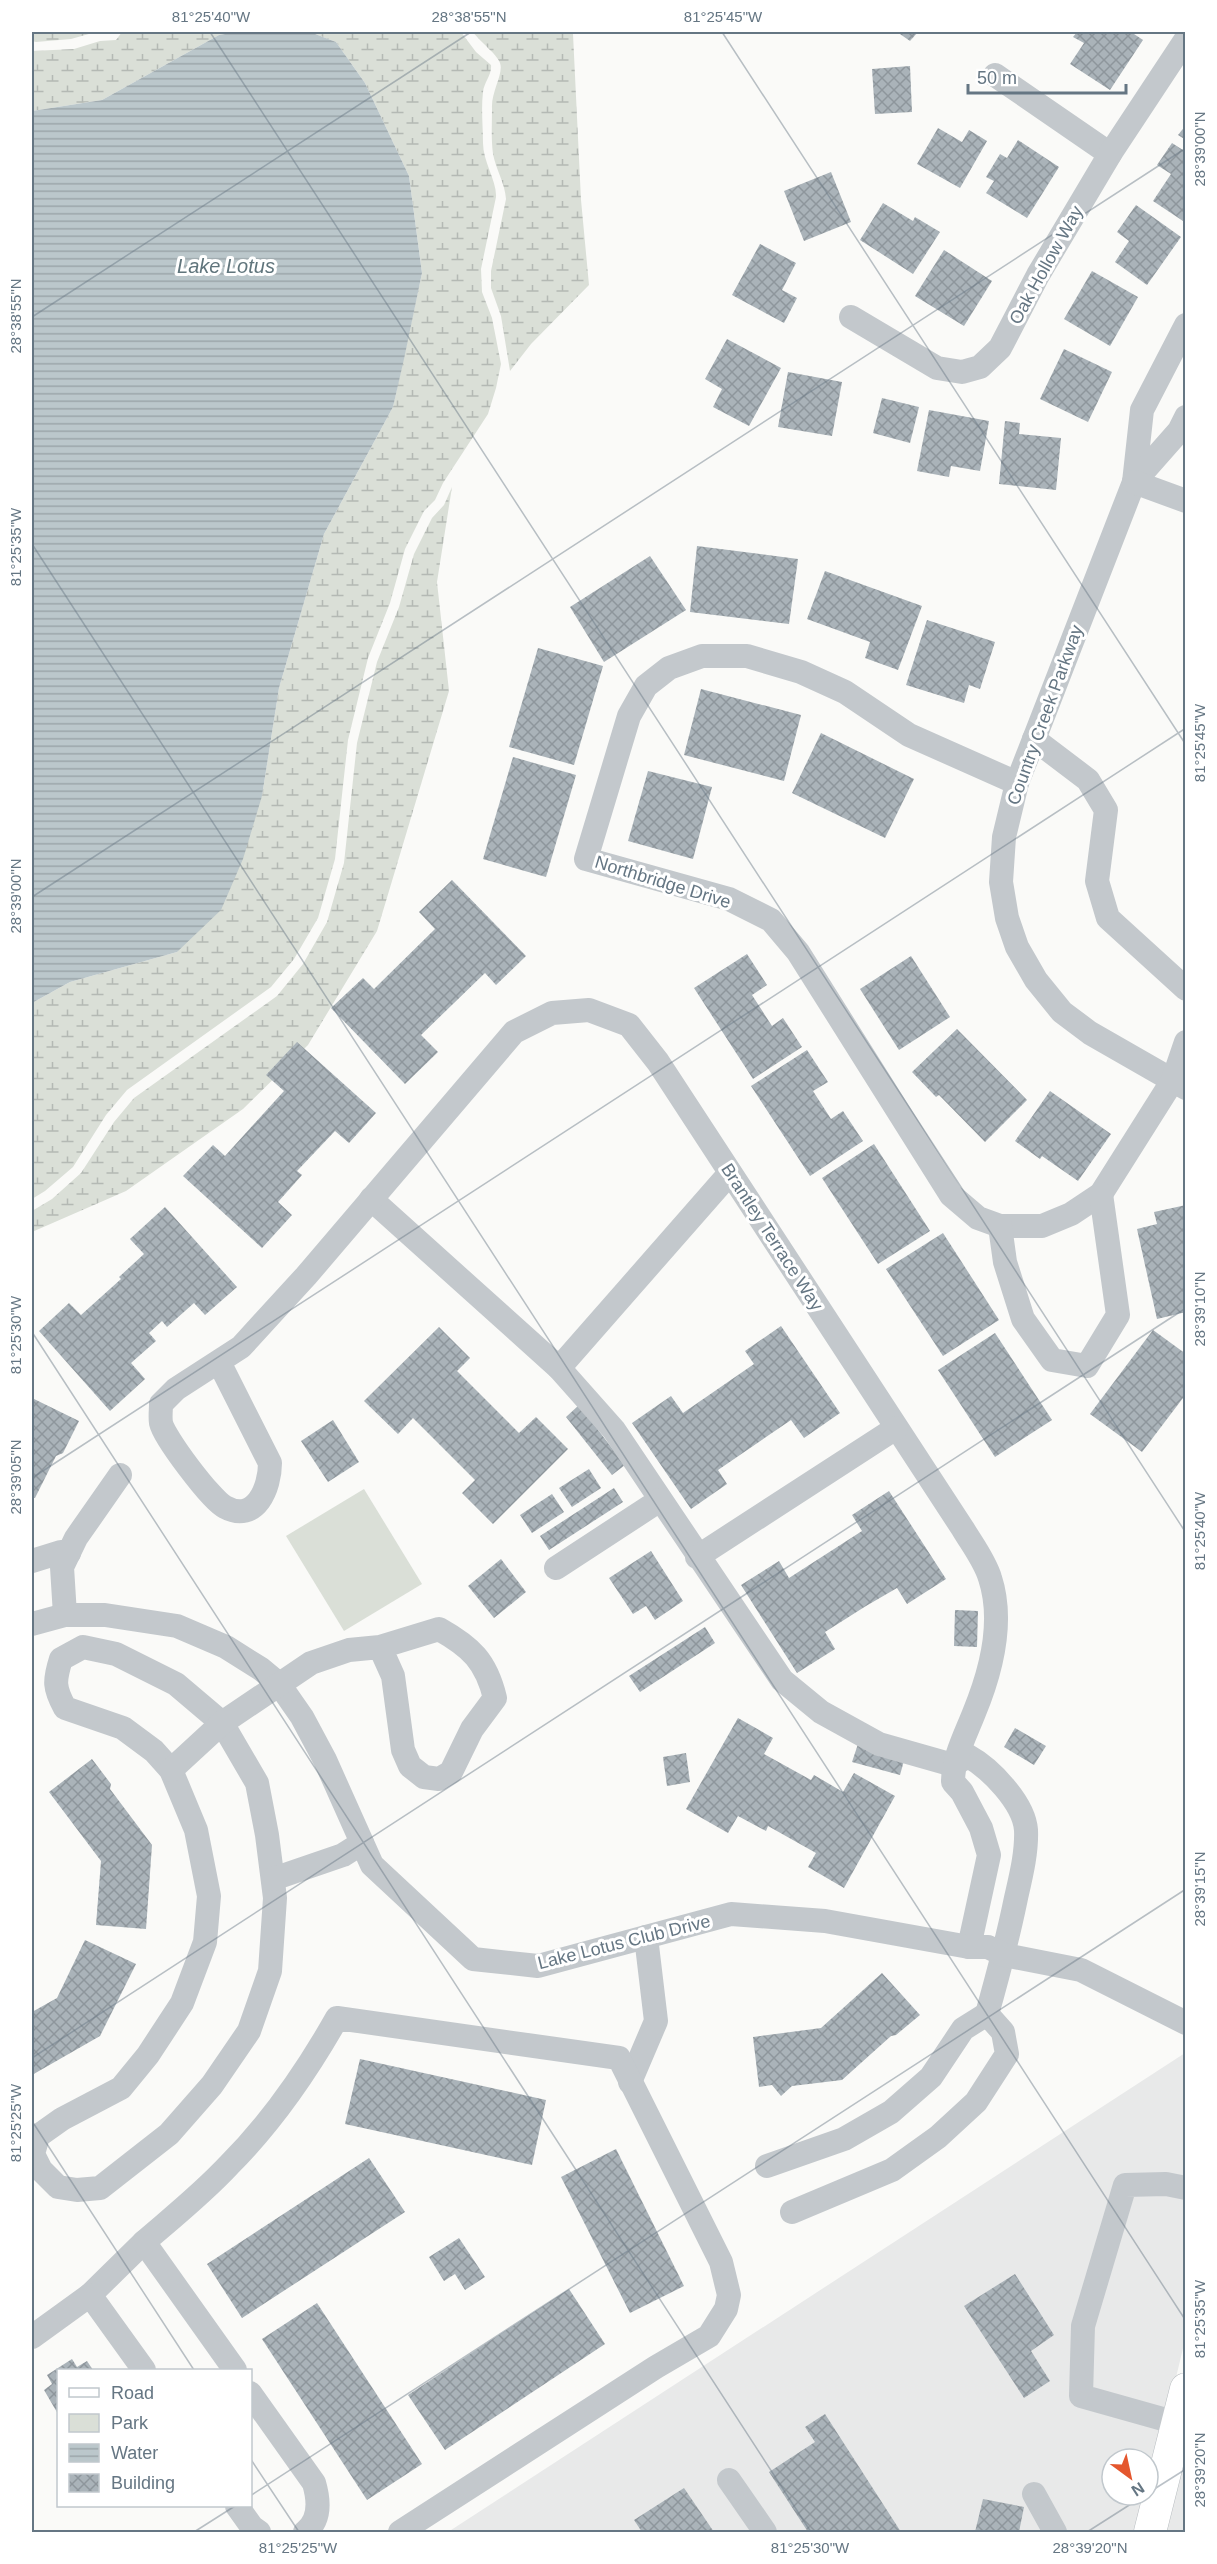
<svg xmlns="http://www.w3.org/2000/svg" width="1217" height="2564" viewBox="0 0 1217 2564" font-family="Helvetica,sans-serif">
  <style>
    .built { fill: #e8e9e9 }
    .wetland { fill: url(#wetland-marsh) }
    .green { fill: #dadfd7 }
    .water { fill: url(#water-rules) }
    .building { fill: url(#building-cross-hatch) }
    .lines { fill: none; stroke-linecap: round; stroke-linejoin: round }
    .major-casing { stroke: #b5babe; stroke-width: 33 }
    .minor { stroke: #c3c8cc; stroke-width: 24 }
    .major { stroke: #fff; stroke-width: 32 }
    .ticks { fill: none; stroke: #657683; stroke-width: 1.5; stroke-opacity: 0.45 }
    .labels { text-anchor: middle; dominant-baseline: central; stroke-width: 6; stroke-linejoin: round; paint-order: stroke }
    .street-label { font-size: 18px; fill: #657683; stroke: #fff }
    .water-label { font-size: 20px; font-style: italic; fill: #60757c; stroke: #fff }
    .neatline { fill: none; stroke: #657683; stroke-width: 2 }
    .ticks-label { font-size: 15px; text-anchor: middle; fill: #657683 }
  </style>
  <defs>
    <pattern id="wetland-marsh" width="20" height="14" patternUnits="userSpaceOnUse" patternTransform="scale(1.5)"><rect width="20" height="14" fill="#dadfd7"/><path d="M1 5h8M5 5V1M11 12h8M15 12V8" fill="none" stroke="#b4b9b4"/></pattern>
    <pattern id="water-rules" width="6" height="5" patternUnits="userSpaceOnUse" patternTransform="scale(1.5)"><rect width="6" height="5" fill="#bbc7cb"/><path d="M0 2.5h6" fill="none" stroke="#9ca6aa"/></pattern>
    <pattern id="building-cross-hatch" width="8" height="8" patternUnits="userSpaceOnUse" patternTransform="scale(1.5)"><rect width="8" height="8" fill="#aab3b9"/><path d="M0 0l8 8M0 8l8-8" fill="none" stroke="#8e969c"/></pattern>
  </defs>
  <rect width="100%" height="100%" fill="#fafaf8"/>
  <!-- built -->
  <g class="built">
    <path d="M1185,2053V2340L1148,2494V2459H1112V2495H1148L1138,2532H448Z"/>
    <path d="M1185,2438V2532H1162Z"/>
  </g>
  <!-- wetland -->
  <g class="wetland">
    <path d="M32,32H96L71,39L36,42L32,41Z"/>
    <path d="M122,32H237L219,35L102,100L32,111V51L74,49L100,41L116,40Z"/>
    <path d="M310,32H461L476,52L491,65C492,75 484,82 483,92C481,109 483,126 483,143C483,162 497,181 496,197L481,269L482,292L492,318L501,364L496,388L488,414L443,483L435,500L424,511L405,549L390,603L368,658L348,740L335,859L318,918L294,959L271,987L127,1090L106,1115L73,1167L45,1191L32,1199V1003L70,982L177,952L262,796L279,688L324,534L393,407L422,273L409,176L365,83L336,42Z"/>
    <path d="M473,32H573V34L581,200L589,285L531,344L510,371L501,316L491,288V271L506,199C505,183 496,170 493,154C491,139 492,123 492,108C491,92 504,73 500,63C497,54 480,42 473,32Z"/>
    <path d="M452,487L437,582L449,691L377,931L308,1045L243,1109L126,1191L32,1232V1211L52,1199L81,1173L114,1122L134,1098L277,996L303,964L327,922L344,863L357,743L377,662L399,607L414,554L432,518L444,505Z"/>
  </g>
  <!-- green -->
  <path class="green" d="M364,1489L422,1584L344,1631L286,1536Z"/>
  <!-- water -->
  <path class="water" d="M237,32H310L336,42L365,83L409,176L422,273L404,359L393,407L324,534L279,688L262,796L243,859L221,910L177,952L70,982L32,1003V111L102,100L219,35Z"/>
  <!-- building -->
  <g class="building">
    <path d="M897,32H918L910,41Z"/>
    <path d="M1077,32H1131L1143,40L1110,90L1070,64L1084,43L1073,37Z"/>
    <path d="M910,66L912,112L875,114L872,69Z"/>
    <path d="M1186,125V140L1178,135Z"/>
    <path d="M938,128L962,142L969,130L987,141L960,188L917,164Z"/>
    <path d="M1018,140L1059,167L1027,218L986,193L994,181L986,177L1000,154L1007,158Z"/>
    <path d="M1172,143L1186,152V223L1153,201L1171,174L1157,165Z"/>
    <path d="M831,172L851,222L804,241L784,191Z"/>
    <path d="M883,203L913,221L915,217L940,232L913,274L860,240Z"/>
    <path d="M1136,205L1181,237L1147,285L1115,262L1129,241L1117,232Z"/>
    <path d="M760,244L796,263L782,290L797,298L784,323L732,295Z"/>
    <path d="M944,250L992,281L964,326L915,296Z"/>
    <path d="M1092,271L1138,297L1110,346L1064,319Z"/>
    <path d="M727,339L781,368L749,426L713,407L722,389L705,379Z"/>
    <path d="M1064,349L1112,372L1088,422L1040,399Z"/>
    <path d="M788,372L842,382L832,436L778,427Z"/>
    <path d="M882,398L919,407L910,443L873,433Z"/>
    <path d="M929,410L989,421L980,471L951,466L949,477L917,471Z"/>
    <path d="M1005,421L1020,423L1019,434L1061,438L1056,490L999,484Z"/>
    <path d="M697,546L798,559L789,624L690,612Z"/>
    <path d="M650,556L686,610L604,662L570,607Z"/>
    <path d="M825,571L922,606L898,670L865,658L870,642L807,619Z"/>
    <path d="M927,620L995,642L980,689L969,685L964,703L906,685Z"/>
    <path d="M538,648L603,666L574,765L509,747Z"/>
    <path d="M701,689L801,715L784,781L684,755Z"/>
    <path d="M821,733L914,779L885,838L792,793Z"/>
    <path d="M513,757L576,775L546,877L483,859Z"/>
    <path d="M648,771L712,787L693,859L628,841Z"/>
    <path d="M452,880L526,956L496,985L485,973L421,1035L438,1052L405,1084L331,1008L363,978L374,989L435,929L419,912Z"/>
    <path d="M747,954L767,985L752,995L772,1026L783,1018L802,1047L753,1079L694,988Z"/>
    <path d="M911,956L950,1017L899,1050L860,989Z"/>
    <path d="M957,1029L1027,1100L985,1142L939,1095L936,1097L912,1072Z"/>
    <path d="M297,1042L376,1113L349,1143L335,1131L297,1171L302,1175L278,1202L292,1215L262,1248L183,1176L213,1145L225,1156L284,1091L266,1075Z"/>
    <path d="M807,1050L828,1082L813,1091L831,1119L843,1111L863,1141L810,1176L751,1086Z"/>
    <path d="M1050,1091L1111,1134L1078,1181L1042,1156L1040,1159L1015,1141Z"/>
    <path d="M874,1144L930,1231L878,1264L822,1178Z"/>
    <path d="M1186,1205V1312L1157,1319L1137,1229L1157,1224L1154,1212Z"/>
    <path d="M165,1207L237,1287L205,1315L194,1303L167,1327L162,1321L149,1333L156,1341L131,1363L145,1379L110,1411L39,1331L69,1303L81,1315L121,1279L119,1277L144,1254L130,1239Z"/>
    <path d="M943,1233L999,1320L943,1356L886,1269Z"/>
    <path d="M781,1326L840,1413L804,1438L791,1420L718,1470L727,1484L691,1509L632,1423L671,1396L683,1413L754,1364L745,1351Z"/>
    <path d="M439,1327L470,1358L457,1371L519,1433L536,1417L568,1449L493,1524L462,1493L475,1480L413,1418L398,1434L364,1401Z"/>
    <path d="M1153,1330L1186,1354V1394L1142,1452L1090,1414Z"/>
    <path d="M995,1333L1052,1420L995,1457L938,1370Z"/>
    <path d="M32,1398L79,1421L63,1453L56,1456L35,1498L32,1497Z"/>
    <path d="M579,1405L625,1465L612,1475L566,1417Z"/>
    <path d="M333,1420L359,1462L328,1482L301,1441Z"/>
    <path d="M589,1469L601,1488L572,1507L559,1488Z"/>
    <path d="M614,1488L623,1502L549,1550L540,1536Z"/>
    <path d="M889,1491L946,1579L907,1604L897,1588L866,1606L825,1632L835,1649L797,1673L741,1585L779,1561L789,1578L862,1531L852,1515Z"/>
    <path d="M552,1494L564,1512L532,1533L520,1515Z"/>
    <path d="M651,1551L683,1601L655,1620L646,1606L633,1614L609,1578Z"/>
    <path d="M501,1559L526,1592L494,1618L468,1586Z"/>
    <path d="M955,1610L978,1611L977,1647L954,1646Z"/>
    <path d="M705,1627L715,1643L640,1692L629,1676Z"/>
    <path d="M738,1718L773,1738L764,1754L811,1780L814,1775L843,1792L854,1773L895,1796L844,1888L808,1867L816,1853L768,1826L766,1831L738,1816L728,1833L686,1809Z"/>
    <path d="M1015,1728L1046,1746L1034,1765L1004,1747Z"/>
    <path d="M858,1744L905,1757L900,1775L852,1762Z"/>
    <path d="M686,1753L690,1782L667,1786L663,1757Z"/>
    <path d="M92,1759L111,1784L110,1789L152,1845L146,1929L96,1925L101,1861L49,1792Z"/>
    <path d="M85,1940L136,1964L100,2036L32,2075V2012L57,1998Z"/>
    <path d="M882,1973L920,2015L896,2035L891,2036L842,2080L792,2086L781,2096L772,2085L759,2087L753,2037L821,2028Z"/>
    <path d="M360,2059L546,2100L532,2165L345,2124Z"/>
    <path d="M616,2149L684,2286L630,2313L561,2177Z"/>
    <path d="M369,2158L405,2212L242,2318L207,2264Z"/>
    <path d="M459,2238L485,2277L465,2290L455,2274L444,2281L429,2257Z"/>
    <path d="M1015,2274L1054,2335L1031,2351L1050,2381L1024,2398L964,2306Z"/>
    <path d="M569,2289L605,2344L445,2450L408,2395Z"/>
    <path d="M317,2303L422,2464L367,2500L262,2339Z"/>
    <path d="M72,2359L77,2367L87,2361L93,2370H58V2414L44,2390L52,2384L47,2375Z"/>
    <path d="M825,2414L901,2532H808L769,2472L815,2442L805,2427Z"/>
    <path d="M684,2488L714,2532H642L634,2520Z"/>
    <path d="M983,2499L1024,2507L1019,2532H975Z"/>
  </g>
  <g class="lines">
    <defs>
      <path id="major" d="M1150,2532L1186,2389"/>
    </defs>
    <!-- major casing -->
    <use href="#major" class="major-casing"/>
    <!-- minor -->
    <g class="minor">
      <path d="M995,75L1110,154"/>
      <path d="M851,317L937,368L962,372L980,367L1000,348L1038,275L1110,154L1186,39"/>
      <path d="M1186,325L1142,410L1134,482L1017,783L1004,837L1001,882L1007,918L1017,947L1036,980L1062,1012L1090,1033L1186,1088"/>
      <path d="M1134,482L1179,431L1186,417"/>
      <path d="M1134,482L1186,501"/>
      <path d="M1034,739L1088,780L1106,810L1097,881L1108,918L1186,989"/>
      <path d="M1017,783L909,735L845,692L801,672L747,656H702L669,668L646,686L629,716L586,859L729,899L771,920L798,952L951,1195L978,1218L1000,1226H1042L1071,1214L1101,1194L1173,1080L1186,1042"/>
      <path d="M371,1199L559,1368L614,1430L782,1680L821,1712L879,1744L953,1765L968,1756C990,1768 1024,1803 1026,1830C1027,1852 1021,1876 1016,1898C1008,1937 998,1975 987,2014L1003,2032L1007,2054L976,2102L938,2137L892,2170L792,2212"/>
      <path d="M1000,1226L1005,1262L1023,1319L1052,1360L1087,1366L1118,1315L1101,1194"/>
      <path d="M219,1362L270,1463C270,1487 256,1524 225,1507C211,1500 164,1437 161,1423C160,1417 161,1410 161,1404L176,1389L241,1347L306,1276L514,1032L552,1013L589,1010L629,1025L658,1062L963,1529C972,1544 985,1561 990,1578C1004,1621 991,1672 974,1713C965,1736 953,1758 953,1782L962,1792L981,1828L989,1855L969,1947"/>
      <path d="M559,1368L730,1173"/>
      <path d="M697,1557L896,1428"/>
      <path d="M32,1561L61,1552L69,1553"/>
      <path d="M556,1568L660,1500"/>
      <path d="M65,1615L62,1567L76,1538L120,1475"/>
      <path d="M32,1624L65,1615H105L177,1626L226,1647L261,1669L279,1684L302,1717L325,1760L372,1865L473,1959L538,1966L731,1914L825,1921L969,1947H988L1004,1955L1081,1970L1186,2023"/>
      <path d="M83,1647L116,1654L176,1684L222,1723L257,1783L267,1835L275,1898L270,1971L249,2031L212,2085L169,2134L100,2188L77,2190L58,2187L41,2170L33,2154L38,2136L62,2119L121,2088L148,2055L182,2003L205,1942L209,1896L196,1830L171,1770L154,1751L123,1728L65,1708C54,1688 54,1681 61,1659Z"/>
      <path d="M171,1770L222,1723L311,1663L349,1650L380,1647L439,1629C471,1647 486,1661 495,1698L472,1729L451,1772L439,1779L424,1777L410,1766L403,1750L393,1676L380,1647"/>
      <path d="M273,1879L343,1855L362,1843"/>
      <path d="M630,2082L656,2021L646,1937"/>
      <path d="M767,2166L844,2139L891,2112L931,2077L963,2029L987,2014"/>
      <path d="M90,2295L144,2242"/>
      <path d="M32,2337L90,2295L144,2370"/>
      <path d="M235,2370L144,2242C173,2217 203,2193 229,2165C272,2122 307,2071 337,2018L619,2058L721,2262L729,2295L726,2309L709,2336L656,2367L400,2532"/>
      <path d="M250,2393L314,2483C319,2500 321,2520 305,2532"/>
      <path d="M1177,2423L1081,2396L1083,2326L1125,2185L1166,2184L1186,2188"/>
      <path d="M729,2480L765,2532"/>
      <path d="M1034,2494L1055,2532"/>
      <path d="M237,2506L252,2527L259,2532"/>
    </g>
    <!-- major -->
    <use href="#major" class="major"/>
  </g>
  <!-- ticks -->
  <path class="ticks" d="M210,32L1186,1533M722,32L1186,745M32,317L471,32M32,544L1186,2321M32,897L1186,148M32,1332L811,2532M32,1478L1186,728M32,2058L1186,1308M32,2121L194,2370M250,2458L299,2532M1148,2493L1186,2469M250,2496L1186,1889M194,2532L235,2506M1087,2532L1145,2495"/>
  <g class="labels">
    <!-- street labels -->
    <g class="street-label">
      <text transform="translate(1046 265) rotate(-61)">Oak Hollow Way</text>
      <text transform="translate(1045 715) rotate(-70)">Country Creek Parkway</text>
      <text transform="translate(663 882) rotate(17)">Northbridge Drive</text>
      <text transform="translate(772 1237) rotate(57)">Brantley Terrace Way</text>
      <text transform="translate(624 1942) rotate(-14)">Lake Lotus Club Drive</text>
    </g>
    <!-- water labels -->
    <g class="water-label">
      <text x="226" y="266">Lake Lotus</text>
    </g>
  </g>
  <!-- border -->
  <rect width="1217" height="2564" fill="none" stroke="#ffffff" stroke-width="66"/>
  <!-- legend -->
  <rect x="57" y="2369" width="195" height="138" fill="#ffffff" stroke="#c1c8cd" stroke-width="1.5"/>
  <rect x="69" y="2388" width="30" height="9" fill="#ffffff" stroke="#c1c8cd" stroke-width="1.5"/>
  <text x="111" y="2399" font-size="18" fill="#657683">Road</text>
  <rect x="69" y="2414" width="30" height="18" fill="#dadfd7" stroke="#c1c8cd" stroke-width="1.5"/>
  <text x="111" y="2429" font-size="18" fill="#657683">Park</text>
  <rect x="69" y="2444" width="30" height="18" fill="url(#water-rules)" stroke="#c1c8cd" stroke-width="1.5"/>
  <text x="111" y="2459" font-size="18" fill="#657683">Water</text>
  <rect x="69" y="2474" width="30" height="18" fill="url(#building-cross-hatch)" stroke="#c1c8cd" stroke-width="1.5"/>
  <text x="111" y="2489" font-size="18" fill="#657683">Building</text>
  <!-- north arrow -->
  <g transform="translate(1130 2477) rotate(147)"><circle r="28" fill="#ffffff" stroke="#c1c8cd" stroke-width="1.5"/>
  <path d="M0-4.5L10 22L0 15L-10 22Z" fill="#e4572e"/>
  <text y="-9" font-size="16" font-weight="bold" text-anchor="middle" fill="#657683">N</text>
  </g>
  <!-- scale -->
  <path d="M968 84v9h158v-9" fill="none" stroke="#657683" stroke-width="3"/>
  <text x="977" y="84" font-size="18" fill="#657683" stroke="#ffffff" stroke-width="4.5" paint-order="stroke">50 m</text>
  <rect x="33" y="33" width="1151" height="2498" class="neatline"/>
  <g class="ticks-label">
    <text x="211" y="22">81°25'40"W</text>
    <text x="469" y="22">28°38'55"N</text>
    <text x="723" y="22">81°25'45"W</text>
    <text transform="translate(1200 149) rotate(-90)" y="5">28°39'00"N</text>
    <text transform="translate(16 316) rotate(-90)" y="5">28°38'55"N</text>
    <text transform="translate(16 547) rotate(-90)" y="5">81°25'35"W</text>
    <text transform="translate(1200 743) rotate(-90)" y="5">81°25'45"W</text>
    <text transform="translate(16 896) rotate(-90)" y="5">28°39'00"N</text>
    <text transform="translate(1200 1309) rotate(-90)" y="5">28°39'10"N</text>
    <text transform="translate(16 1335) rotate(-90)" y="5">81°25'30"W</text>
    <text transform="translate(16 1477) rotate(-90)" y="5">28°39'05"N</text>
    <text transform="translate(1200 1531) rotate(-90)" y="5">81°25'40"W</text>
    <text transform="translate(1200 1889) rotate(-90)" y="5">28°39'15"N</text>
    <text transform="translate(16 2123) rotate(-90)" y="5">81°25'25"W</text>
    <text transform="translate(1200 2319) rotate(-90)" y="5">81°25'35"W</text>
    <text transform="translate(1200 2470) rotate(-90)" y="5">28°39'20"N</text>
    <text x="298" y="2553">81°25'25"W</text>
    <text x="810" y="2553">81°25'30"W</text>
    <text x="1090" y="2553">28°39'20"N</text>
  </g>
</svg>
